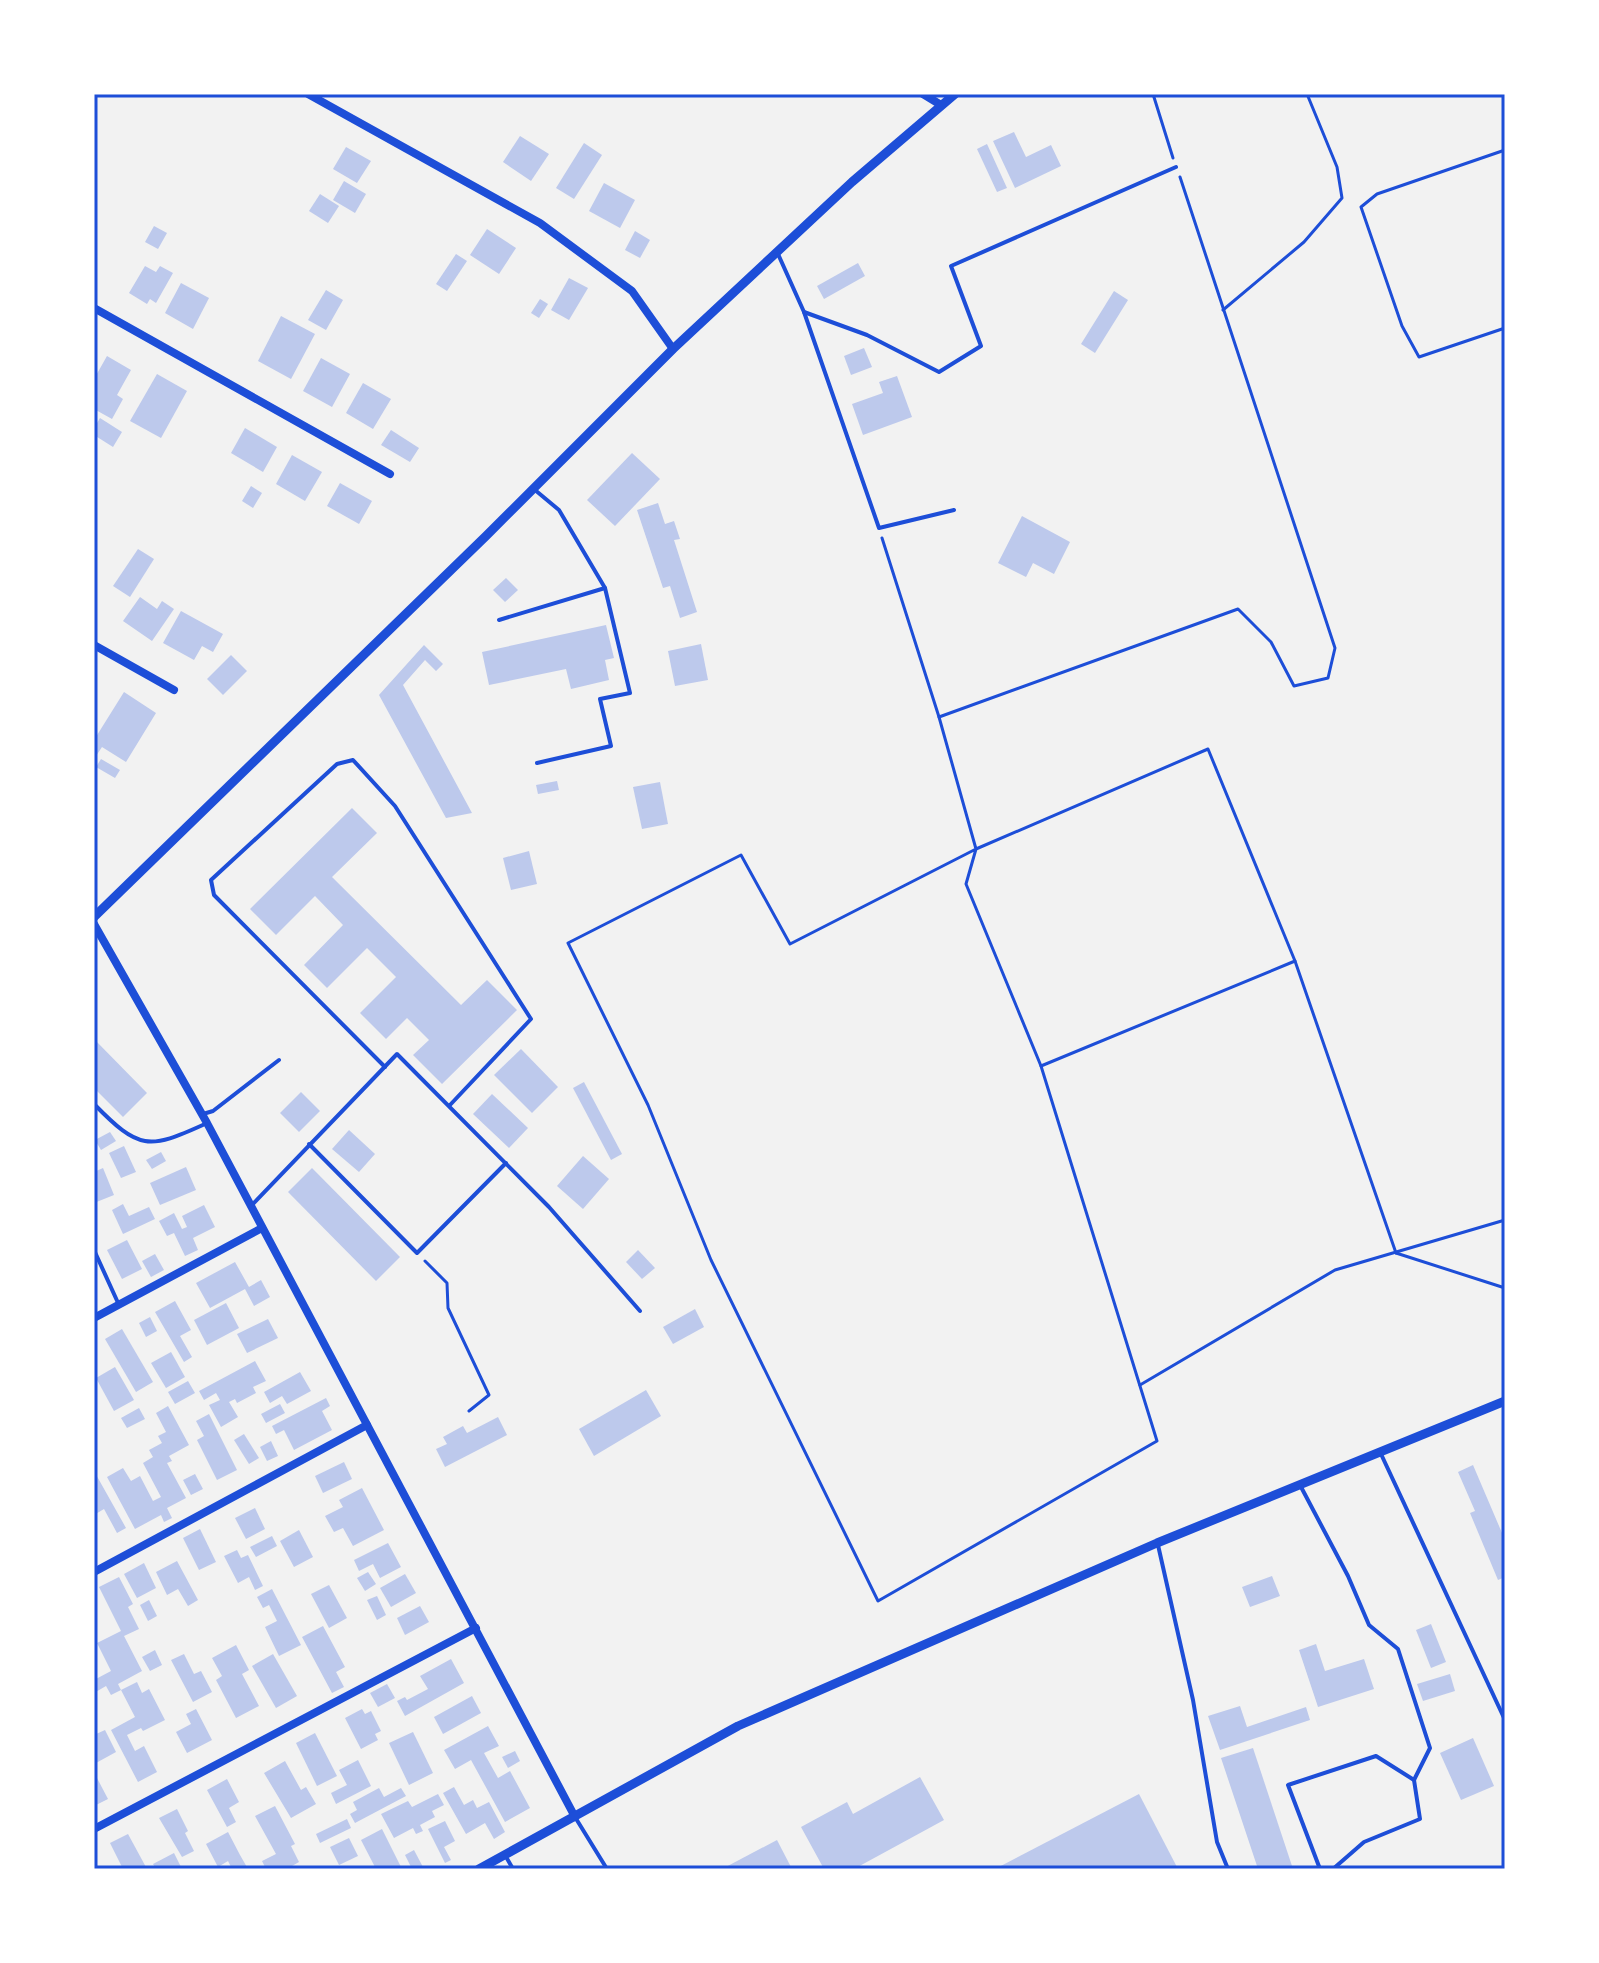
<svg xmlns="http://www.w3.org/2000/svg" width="1599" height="1963" viewBox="0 0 1599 1963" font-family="Raleway,sans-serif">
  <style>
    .building { fill: #bdc9ec }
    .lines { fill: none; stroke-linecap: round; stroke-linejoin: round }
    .path { stroke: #1d4ed8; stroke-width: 3 }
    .service { stroke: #1d4ed8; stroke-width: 4 }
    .minor { stroke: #1d4ed8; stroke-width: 8 }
    .tertiary { stroke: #1d4ed8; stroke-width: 9 }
    .neatline { fill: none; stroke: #1d4ed8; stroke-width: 3 }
  </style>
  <rect width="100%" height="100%" fill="#f2f2f2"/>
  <!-- building -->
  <g class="building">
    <path d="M1014,132L1026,157L1051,145L1061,166L1015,188L993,141Z"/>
    <path d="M520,136L549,154L531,181L503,162Z"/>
    <path d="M584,143L602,155L574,199L556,188Z"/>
    <path d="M987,144L1007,188L997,192L977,149Z"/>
    <path d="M346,147L371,161L357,183L333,169Z"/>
    <path d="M344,181L366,194L355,213L333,200Z"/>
    <path d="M604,183L635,200L620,228L589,211Z"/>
    <path d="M320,194L339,206L328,223L309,211Z"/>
    <path d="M154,226L167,233L158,249L145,242Z"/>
    <path d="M487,229L516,248L499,274L470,255Z"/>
    <path d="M635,231L650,240L640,258L625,250Z"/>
    <path d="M456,254L467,261L447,291L436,284Z"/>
    <path d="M858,263L865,276L824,299L817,286Z"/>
    <path d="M145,266L156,272L160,266L173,273L156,303L150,299L147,304L129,293Z"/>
    <path d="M569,278L588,288L569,320L551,310Z"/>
    <path d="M181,283L209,298L193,329L165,313Z"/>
    <path d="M326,290L343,300L326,330L308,320Z"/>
    <path d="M1114,291L1128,300L1095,353L1081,344Z"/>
    <path d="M540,299L548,304L539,318L531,313Z"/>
    <path d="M281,316L315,334L291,379L258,361Z"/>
    <path d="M864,348L872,367L851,375L844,356Z"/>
    <path d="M107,356L131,370L117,395L123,399L112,419L94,409V379Z"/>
    <path d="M321,358L350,374L332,407L303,391Z"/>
    <path d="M157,374L187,391L161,438L130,421Z"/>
    <path d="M897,376L912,417L863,435L852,404L883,393L879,382Z"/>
    <path d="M363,383L391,399L373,429L346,413Z"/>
    <path d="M100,418L122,432L113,447L94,435V428Z"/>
    <path d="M245,428L277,447L263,472L231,453Z"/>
    <path d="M391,430L419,448L410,462L381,445Z"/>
    <path d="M632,453L660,479L615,526L587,500Z"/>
    <path d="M292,455L322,472L305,501L276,484Z"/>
    <path d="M340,483L372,501L359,524L327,506Z"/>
    <path d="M251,486L262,493L253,508L242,501Z"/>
    <path d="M658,503L665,524L674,521L680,539L674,540L697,612L680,618L670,586L663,588L637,510Z"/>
    <path d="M1022,516L1070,542L1054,574L1033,563L1026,577L998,563Z"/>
    <path d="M138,549L154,559L130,597L113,586Z"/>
    <path d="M506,578L518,590L505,602L493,590Z"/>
    <path d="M140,597L157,609L162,601L174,609L152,641L123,621Z"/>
    <path d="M181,611L223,634L213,652L202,646L194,660L163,643Z"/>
    <path d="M606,625L614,658L605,660L609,680L571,689L566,669L489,685L482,652Z"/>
    <path d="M701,644L708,680L675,686L668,651Z"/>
    <path d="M424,645L443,664L436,671L425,660L403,685L472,813L446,818L379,695Z"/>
    <path d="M231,655L247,671L223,695L207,679Z"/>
    <path d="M124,692L156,713L126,762L102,747L94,759V740Z"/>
    <path d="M101,759L120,770L115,778L96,767Z"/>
    <path d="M557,781L559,790L538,794L536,785Z"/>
    <path d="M660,782L668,824L642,829L633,787Z"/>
    <path d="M352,808L377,833L332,877L461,1005L487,980L517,1010L442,1084L413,1055L429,1040L407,1018L386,1039L360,1013L396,977L367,948L327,988L304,965L343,925L315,896L276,935L250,909Z"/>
    <path d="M529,851L537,884L511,890L503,858Z"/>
    <path d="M94,1039L147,1093L123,1117L94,1088Z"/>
    <path d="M521,1049L558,1087L532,1113L494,1075Z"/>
    <path d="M584,1082L622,1154L611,1160L573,1088Z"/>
    <path d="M301,1092L320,1111L299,1132L280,1113Z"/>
    <path d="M492,1094L528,1128L509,1148L473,1114Z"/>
    <path d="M349,1130L375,1154L359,1172L332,1149Z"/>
    <path d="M110,1132L116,1141L101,1150L95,1140Z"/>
    <path d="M124,1146L136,1172L121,1178L109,1153Z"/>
    <path d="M161,1152L166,1161L152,1169L146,1160Z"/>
    <path d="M583,1156L609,1179L583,1209L557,1186Z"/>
    <path d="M186,1167L196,1190L160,1205L150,1183Z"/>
    <path d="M103,1168L114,1195L94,1203V1172Z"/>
    <path d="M312,1168L400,1257L376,1281L288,1192Z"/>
    <path d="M123,1204L129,1216L149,1207L155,1219L123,1234L112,1210Z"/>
    <path d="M204,1205L215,1227L193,1238L198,1250L185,1256L174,1233L167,1236L159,1221L174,1213L182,1229L187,1227L182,1216Z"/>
    <path d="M127,1240L142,1269L122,1279L107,1250Z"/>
    <path d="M638,1250L655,1268L642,1279L626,1262Z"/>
    <path d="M155,1254L164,1270L151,1277L142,1261Z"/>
    <path d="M235,1262L249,1287L261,1280L270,1297L254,1306L245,1289L210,1308L196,1283Z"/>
    <path d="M175,1301L191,1330L180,1336L192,1357L184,1362L155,1312Z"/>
    <path d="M226,1303L239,1328L207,1345L194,1320Z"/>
    <path d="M695,1309L704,1327L673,1344L663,1327Z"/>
    <path d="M150,1317L157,1331L146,1337L139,1323Z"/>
    <path d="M268,1319L278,1338L247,1353L237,1334Z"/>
    <path d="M122,1329L153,1382L136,1392L105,1339Z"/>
    <path d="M171,1352L185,1377L166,1388L151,1363Z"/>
    <path d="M255,1361L266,1381L253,1387L256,1393L237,1403L235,1399L229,1402L238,1417L221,1427L209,1405L220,1400L216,1393L204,1400L199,1391Z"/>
    <path d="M115,1367L134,1400L114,1411L96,1378Z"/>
    <path d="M300,1372L311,1391L287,1404L282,1396L270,1403L264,1392Z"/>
    <path d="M188,1381L195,1393L175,1404L168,1392Z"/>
    <path d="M646,1390L661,1416L594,1456L579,1429Z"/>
    <path d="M326,1398L330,1406L322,1411L332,1430L294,1450L284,1430L276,1434L272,1426Z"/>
    <path d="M280,1404L285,1413L266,1423L261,1414Z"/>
    <path d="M168,1406L189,1445L169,1456L172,1461L167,1463L186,1498L167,1508L172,1518L164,1522L161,1515L135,1529L107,1477L123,1468L131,1481L140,1476L153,1501L161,1497L143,1463L153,1457L149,1450L162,1443L158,1436L166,1432L156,1413Z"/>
    <path d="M139,1408L145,1419L127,1428L121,1418Z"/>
    <path d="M209,1414L237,1470L217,1480L197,1440L204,1436L196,1421Z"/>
    <path d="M498,1417L507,1435L445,1467L436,1449L447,1444L443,1437L463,1426L467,1433Z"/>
    <path d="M244,1434L259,1458L249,1464L234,1440Z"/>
    <path d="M271,1441L278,1456L267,1461L260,1447Z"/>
    <path d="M344,1462L352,1479L323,1493L315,1476Z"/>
    <path d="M1473,1465L1505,1540V1577L1498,1580L1470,1513L1475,1511L1458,1472Z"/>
    <path d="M94,1471L126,1528L117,1533L104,1509L94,1515Z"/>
    <path d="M195,1474L203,1489L191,1495L183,1480Z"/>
    <path d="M362,1488L384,1530L353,1546L343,1528L334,1532L325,1516L343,1507L339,1500Z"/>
    <path d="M255,1508L265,1529L246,1539L235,1518Z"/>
    <path d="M200,1529L216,1562L199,1570L183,1538Z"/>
    <path d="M299,1530L313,1557L294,1567L280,1541Z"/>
    <path d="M272,1536L277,1546L256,1557L250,1547Z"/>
    <path d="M388,1543L401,1567L380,1578L373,1564L359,1571L354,1560Z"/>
    <path d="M237,1550L241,1558L248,1555L263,1586L255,1590L249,1577L238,1583L224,1556Z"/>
    <path d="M177,1561L198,1600L188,1606L178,1589L167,1595L156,1572Z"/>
    <path d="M144,1563L156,1588L137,1598L124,1574Z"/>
    <path d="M368,1572L376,1584L365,1591L357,1578Z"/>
    <path d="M405,1574L416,1593L391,1607L380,1588Z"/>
    <path d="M1272,1576L1280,1596L1250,1607L1242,1587Z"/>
    <path d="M119,1577L133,1604L128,1607L139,1629L124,1636L142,1671L118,1684L121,1690L111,1695L106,1686L94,1693V1680L111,1671L97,1643L121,1631L99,1587Z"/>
    <path d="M329,1585L347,1618L329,1628L311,1594Z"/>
    <path d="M272,1589L301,1645L279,1656L265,1627L277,1621L269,1605L263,1608L257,1597Z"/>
    <path d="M377,1596L386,1615L377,1620L367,1600Z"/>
    <path d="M149,1600L157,1616L148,1621L140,1605Z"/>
    <path d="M420,1606L429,1622L405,1635L397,1618Z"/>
    <path d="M1431,1624L1446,1662L1431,1668L1416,1630Z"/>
    <path d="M323,1626L345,1667L336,1672L344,1687L332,1693L302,1637Z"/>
    <path d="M1316,1644L1325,1671L1364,1659L1374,1689L1318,1707L1299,1650Z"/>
    <path d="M236,1645L249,1670L242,1674L259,1706L236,1718L216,1680L222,1676L212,1658Z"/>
    <path d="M155,1650L162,1665L150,1671L142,1657Z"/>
    <path d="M184,1654L194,1674L201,1671L212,1692L193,1702L171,1660Z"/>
    <path d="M273,1654L297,1696L276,1708L252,1666Z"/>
    <path d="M451,1659L464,1683L405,1716L397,1701L405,1697L407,1700L428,1689L420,1676Z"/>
    <path d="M1450,1674L1455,1691L1423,1701L1417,1684Z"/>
    <path d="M137,1682L142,1693L149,1689L165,1720L143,1731L141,1728L127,1735L135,1751L144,1746L157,1772L138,1782L111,1730L135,1717L121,1690Z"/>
    <path d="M387,1684L395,1698L378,1707L370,1693Z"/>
    <path d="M472,1696L481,1713L443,1734L434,1717Z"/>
    <path d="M1240,1706L1247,1727L1306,1707L1310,1720L1220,1750L1208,1716Z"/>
    <path d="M196,1709L212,1740L187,1753L176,1732L191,1724L186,1714Z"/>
    <path d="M362,1709L365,1714L371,1711L381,1731L375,1734L378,1740L361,1749L345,1718Z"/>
    <path d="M488,1726L499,1746L484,1753L498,1778L510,1771L530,1808L505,1822L471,1760L455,1769L444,1750Z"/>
    <path d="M105,1730L116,1752L96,1763L94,1735Z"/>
    <path d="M413,1732L433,1773L409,1785L389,1743Z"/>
    <path d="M315,1733L337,1776L317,1786L296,1743Z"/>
    <path d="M1473,1738L1494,1786L1461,1800L1440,1753Z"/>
    <path d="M1253,1748L1293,1869H1258L1221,1758Z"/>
    <path d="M515,1751L520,1761L508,1768L502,1757Z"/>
    <path d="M358,1760L371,1786L336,1804L331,1793L347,1785L339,1770Z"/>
    <path d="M285,1761L301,1790L306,1787L316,1804L291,1818L264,1773Z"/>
    <path d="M920,1777L944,1820L854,1869H824L801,1827L847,1802L853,1814Z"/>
    <path d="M97,1778L108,1799L94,1806V1780Z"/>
    <path d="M227,1779L239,1802L229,1808L236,1822L227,1827L207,1790Z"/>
    <path d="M454,1787L464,1805L473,1800L477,1808L489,1802L505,1832L494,1839L485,1823L466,1834L443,1793Z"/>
    <path d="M379,1788L384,1797L401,1788L406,1796L355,1823L350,1814L357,1810L353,1802Z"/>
    <path d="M438,1794L444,1805L432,1811L435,1817L420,1825L423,1831L416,1834L413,1828L394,1838L381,1814L408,1801L412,1807Z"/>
    <path d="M1139,1794L1178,1869H995Z"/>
    <path d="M275,1806L295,1844L291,1846L299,1862L292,1866L293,1869H266L262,1861L276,1854L255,1816Z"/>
    <path d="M177,1809L188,1831L185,1833L194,1851L182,1857L159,1818Z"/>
    <path d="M347,1819L351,1828L320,1843L316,1834Z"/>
    <path d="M445,1821L455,1841L444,1847L451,1860L445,1863L428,1829Z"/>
    <path d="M382,1829L402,1869H376L361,1840Z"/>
    <path d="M228,1832L240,1855L248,1869H232L228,1861L218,1867L206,1844Z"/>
    <path d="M128,1834L147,1869H123L110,1843Z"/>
    <path d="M349,1838L358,1856L339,1865L330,1847Z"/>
    <path d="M777,1840L792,1869H722Z"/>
    <path d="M414,1850L424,1869H412L405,1855Z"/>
    <path d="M174,1853L182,1869H156L153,1864Z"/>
  </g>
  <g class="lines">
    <!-- path -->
    <g class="path">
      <path d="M1153,94L1173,158"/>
      <path d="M1505,150L1377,194L1361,207L1402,326L1419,357L1505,328"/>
      <path d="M1223,310L1304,242L1342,198L1337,167L1307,94"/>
      <path d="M882,538L939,717L976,849L966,884L1041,1066L1157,1441L878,1601L711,1260L648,1105L568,943L741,855L790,944L976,849L1208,749L1295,961L1396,1253"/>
      <path d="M939,717L1238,609L1271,642L1294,686L1328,678L1335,648L1180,177"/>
      <path d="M1041,1066L1295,961"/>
      <path d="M1396,1253L1505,1288"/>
      <path d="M425,1261L447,1283L448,1308L489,1395L469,1411"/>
      <path d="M1140,1385L1335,1270L1505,1220"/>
    </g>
    <!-- service -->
    <g class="service">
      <path d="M778,254L804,312L879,528L954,510"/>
      <path d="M804,312L867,335L939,372L981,346L951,266L1176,167"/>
      <path d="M499,620L605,588L559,510L535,490"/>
      <path d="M537,763L611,746L600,699L630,693L605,588"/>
      <path d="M385,1067L214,895L211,880L337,764L353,760L395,806L531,1019L450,1105"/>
      <path d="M94,1104C139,1150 148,1150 205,1124"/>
      <path d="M203,1114L213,1111L279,1060"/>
      <path d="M309,1144L417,1253L506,1163"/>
      <path d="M251,1206L397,1054L549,1207L640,1311"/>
      <path d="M94,1250L119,1305"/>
      <path d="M1381,1454L1505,1720"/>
      <path d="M1300,1485L1348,1576L1369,1625L1398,1649L1430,1748L1414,1780"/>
      <path d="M1158,1545L1193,1700L1217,1842L1228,1869"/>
      <path d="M575,1817L607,1869"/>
      <path d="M505,1855L513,1869"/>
      <path d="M1320,1869L1288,1785L1376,1756L1414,1780L1420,1819L1364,1842L1333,1869"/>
    </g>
    <!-- minor -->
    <g class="minor">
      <path d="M308,94L540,223L632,291L673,349"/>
      <path d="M923,94L941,105"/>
      <path d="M94,308L390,474"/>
      <path d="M94,645L174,690"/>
      <path d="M94,924L207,1123L575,1817"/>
      <path d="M94,1318L262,1228"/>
      <path d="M94,1572L367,1425"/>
      <path d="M94,1829L476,1628"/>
    </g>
    <!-- tertiary -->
    <g class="tertiary">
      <path d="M94,917L486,536L673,349L852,182L955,94"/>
      <path d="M479,1869L738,1726L1157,1543L1505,1401"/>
    </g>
  </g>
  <!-- border -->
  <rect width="1599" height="1963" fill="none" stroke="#ffffff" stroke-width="192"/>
  <rect x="96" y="96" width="1407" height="1771" class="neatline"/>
</svg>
